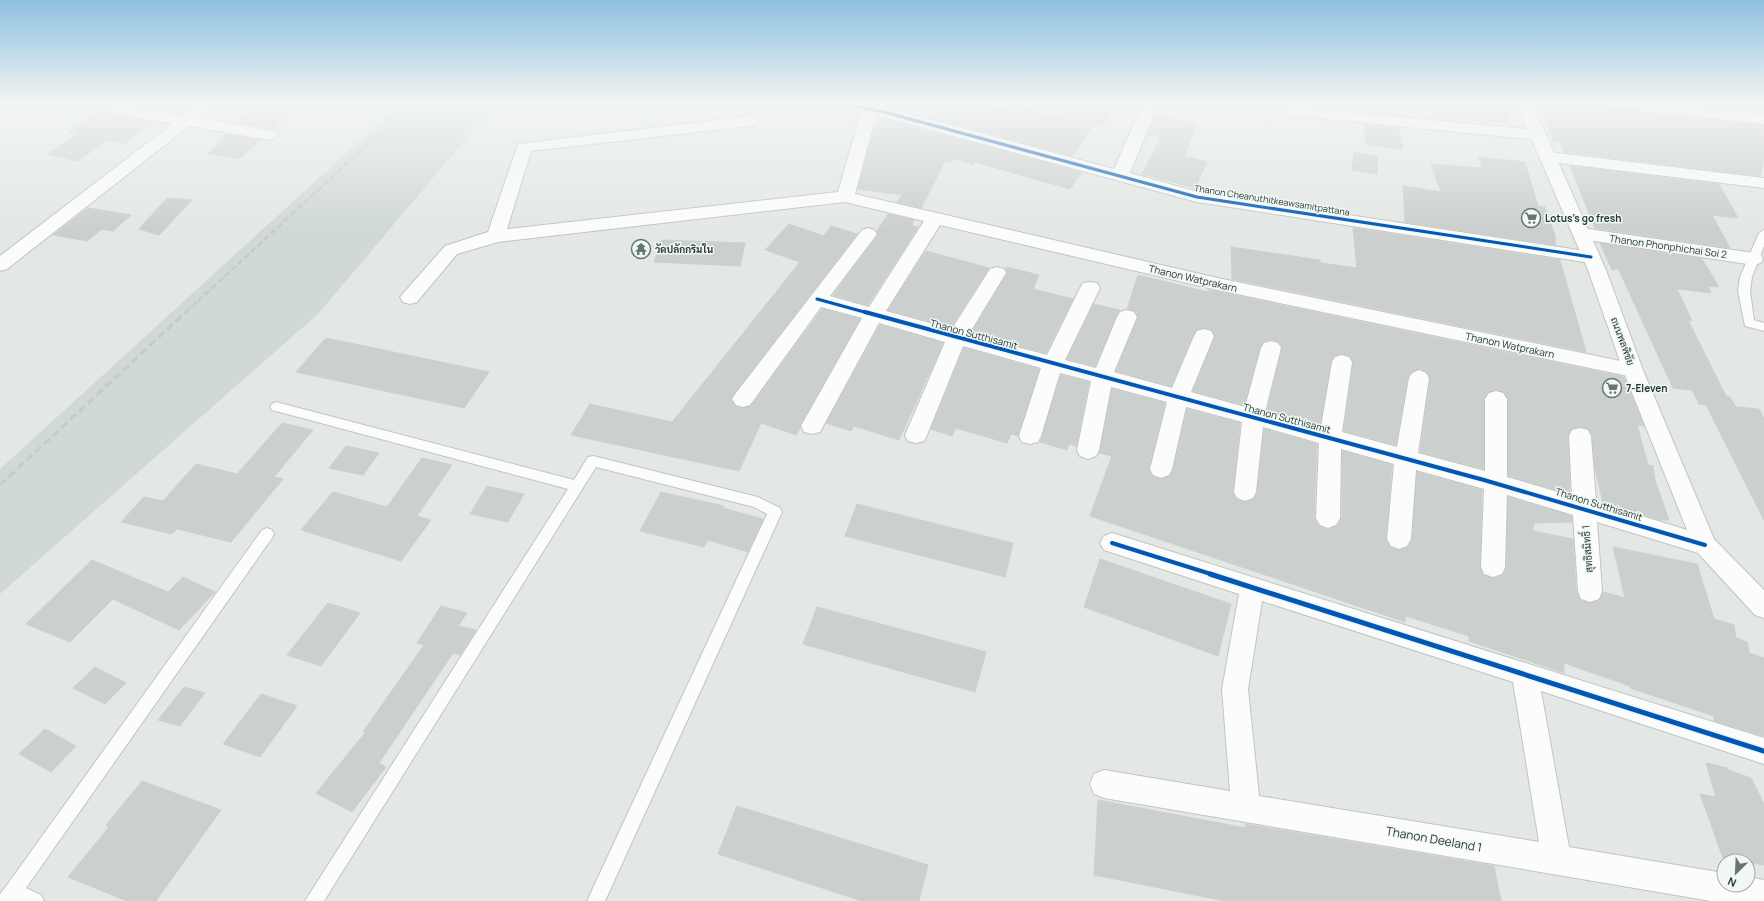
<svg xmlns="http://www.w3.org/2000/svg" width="1764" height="901" viewBox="0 0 1764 901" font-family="Manrope,Sarabun,sans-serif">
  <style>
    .built { fill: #d1d9d5 }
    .building { fill: #cbcfcd; stroke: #ccd1ce }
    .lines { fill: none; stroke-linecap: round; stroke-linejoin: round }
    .service-casing { stroke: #c0c5c2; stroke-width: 2 }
    .minor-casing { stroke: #c0c5c2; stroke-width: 2 }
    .tertiary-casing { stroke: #c0c5c2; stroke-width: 2 }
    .service { fill: #fbfcfb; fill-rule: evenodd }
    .minor { fill: #fbfcfb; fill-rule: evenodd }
    .tertiary { fill: #fbfcfb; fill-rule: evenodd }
    .rail-far1 { stroke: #c6cac8; stroke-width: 2.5; stroke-dasharray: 6 3; stroke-linecap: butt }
    .rail { stroke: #c6cac8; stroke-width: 3; stroke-dasharray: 8 4; stroke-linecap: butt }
    .cycleway-far2-casing { stroke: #f1f7f4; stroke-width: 5 }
    .cycleway-far1-casing { stroke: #f1f7f4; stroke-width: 6 }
    .cycleway-casing { stroke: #f1f7f4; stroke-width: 8 }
    .cycleway-far2 { stroke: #0057b8; stroke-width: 3 }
    .cycleway-far1 { stroke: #0057b8; stroke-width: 4 }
    .cycleway { stroke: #0057b8; stroke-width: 5 }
    .labels { text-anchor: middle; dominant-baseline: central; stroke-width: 3; stroke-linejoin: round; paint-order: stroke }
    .far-street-label { font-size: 9px; fill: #233931; stroke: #f1f7f4 }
    .poi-label { font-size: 10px; font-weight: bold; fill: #233931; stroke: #f1f7f4; text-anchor: start }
    .street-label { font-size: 10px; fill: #233931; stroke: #f1f7f4 }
    .near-street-label { font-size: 12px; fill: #233931; stroke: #f1f7f4 }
  </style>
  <rect width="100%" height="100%" fill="#e3e8e5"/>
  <!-- built -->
  <path class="built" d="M401,103H493L492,108L319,313L0,594V469Z"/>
  <!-- building -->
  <g class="building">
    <path d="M115,103H180L167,112Z"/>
    <path d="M257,103H301L272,129L238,123Z"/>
    <path d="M944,103H980L1020,113L1023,108L1062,119L1072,103H1101L1114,106L1103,126L1095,124L1072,156L932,118Z"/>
    <path d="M1359,103H1394L1396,115L1360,112Z"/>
    <path d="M1432,103H1502L1510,124L1431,116Z"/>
    <path d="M1541,103H1604L1617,109L1764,125V158L1760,176L1564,152L1560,142H1554Z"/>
    <path d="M1670,103H1764V112Z"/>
    <path d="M106,107L105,110L108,113L154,122L124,144L107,140L78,161L48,154L77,134L68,133Z"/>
    <path d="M1156,115L1197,124L1184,156L1207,162L1195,188L1142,174L1161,137L1148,134Z"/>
    <path d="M882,118L1064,167L1081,173L1070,189L975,162L973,165L954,158L951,162L945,161L921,208L897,202L902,195L858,189L874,128Z"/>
    <path d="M1363,124L1399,128L1403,149L1366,145Z"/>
    <path d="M227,134L260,140L239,159L208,154Z"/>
    <path d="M1354,152L1378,157L1377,174L1352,170Z"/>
    <path d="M1479,157L1525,162L1538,206L1545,207L1556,239L1554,238L1556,245L1405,222L1403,186L1441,192L1431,164L1482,168Z"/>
    <path d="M1570,166L1719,184L1738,218L1712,215L1730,248L1595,228Z"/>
    <path d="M167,198L192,200L159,235L139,229Z"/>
    <path d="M88,208L131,215L113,231L102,229L87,241L53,235Z"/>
    <path d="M888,214L914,220L912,226L918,227L868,305L833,295L878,235L877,231Z"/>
    <path d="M789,224L824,236L831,226L857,234L731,398L736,406L743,408L751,406L822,309L860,319L800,425V428L796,435L761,423L739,471L571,435L590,404L672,422L800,262L765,250Z"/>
    <path d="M1353,228L1560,260L1586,352L1232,279L1231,247L1320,260L1321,263L1357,268Z"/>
    <path d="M662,240L745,243L740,266L654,262Z"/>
    <path d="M1600,243L1702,259L1719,287L1708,286L1711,293L1677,289L1692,321L1688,320L1726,396L1730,397L1736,407L1759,409L1764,419V520L1706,405L1699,404L1692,390L1673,388L1618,268L1612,270Z"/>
    <path d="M926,251L989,268L951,327L888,310Z"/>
    <path d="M1006,267L1039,275L1033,289L1073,299L1046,353L971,333L1007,274Z"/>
    <path d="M1138,275L1208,292L1209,290L1624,377L1644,426L1637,425L1648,465L1653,466L1655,480L1669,520H1660L1603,503L1595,468L1592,436L1588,429L1580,427L1572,429L1568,435L1570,494L1508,476V399L1504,392L1496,390L1488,392L1484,399V469L1420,452L1430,378L1427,372L1420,369L1411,372L1408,378L1396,445L1344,431L1353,362L1350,356L1342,354L1335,356L1331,362L1320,425L1267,411L1282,348L1279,342L1271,340L1264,342L1260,348L1244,405L1193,391L1215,337L1212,330L1204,328L1197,330L1193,335L1171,386L1116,371L1138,318L1135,311L1127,309Z"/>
    <path d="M1094,304L1120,310L1116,316L1095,366L1067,359Z"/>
    <path d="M880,325L943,343L899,440L854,426L851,431L826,423Z"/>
    <path d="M326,338L489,372L464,408L296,372Z"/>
    <path d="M964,348L1039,369L1018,436L1011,434L1007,443L956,428L952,436L931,429Z"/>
    <path d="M1061,375L1089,382L1076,446L1069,444L1067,450L1040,442Z"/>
    <path d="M1112,389L1165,403L1149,469L1152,476L1160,479L1170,476L1173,470L1187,409L1240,423L1233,492L1236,499L1244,502L1254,499L1257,492L1264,429L1317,444L1314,518L1319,526L1327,529L1337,526L1342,518V451L1392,465L1386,539L1390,547L1398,550L1408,547L1412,539L1417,472L1482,490L1480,567L1484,575L1493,578L1502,575L1506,567L1508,497L1572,516V522L1534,523L1533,531L1573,539L1576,591L1581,600L1590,603L1599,600L1603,592L1625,598L1613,547L1697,564L1714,619L1734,625L1736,638L1747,642L1749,653L1764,658V736L1714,721V716L1630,688V686L1564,663V673L1469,641V636L1406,616L1405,622L1090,516L1112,456L1099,453Z"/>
    <path d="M282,423L313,430L274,477L283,479L231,542L177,529L172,534L121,522L144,497L163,501L196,464L237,474Z"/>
    <path d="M346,446L379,453L363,475L329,468Z"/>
    <path d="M422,458L452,465L417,516L431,520L401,561L301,530L333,492L387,507Z"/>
    <path d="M487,486L524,494L508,522L470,514Z"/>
    <path d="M661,492L724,506L723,508L763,519L748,552L708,540L704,547L640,531Z"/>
    <path d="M857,504L1013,543L1005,577L845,536Z"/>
    <path d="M1100,559L1231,604L1218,656L1084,607Z"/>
    <path d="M92,560L168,592L183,577L215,592L179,630L113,599L70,642L26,624Z"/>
    <path d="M328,603L360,613L321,666L287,655Z"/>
    <path d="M441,606L467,613L458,626L476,630L460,655L453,653L379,763L386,767L352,812L316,793L365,733L363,732L424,645L417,643Z"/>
    <path d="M817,607L986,652L975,692L803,644Z"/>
    <path d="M95,667L126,683L105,704L73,688Z"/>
    <path d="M184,687L205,693L180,726L158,720Z"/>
    <path d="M261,694L297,706L260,757L223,744Z"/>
    <path d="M45,729L76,746L51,772L19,754Z"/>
    <path d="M1706,763L1728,768V770L1751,778L1764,804V865L1723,858L1700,794L1716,797Z"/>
    <path d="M142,781L221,810L156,901H127L68,877L109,827L106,825Z"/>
    <path d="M1098,800L1246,828L1245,824L1494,866L1501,901H1225L1094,875Z"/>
    <path d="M737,806L928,865L919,901H862L718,854Z"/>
  </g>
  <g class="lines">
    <defs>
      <g id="service">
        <path d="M1764,230V246L1752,277L1750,291L1754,320L1764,323V331L1745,326L1738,291L1740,277L1759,233Z"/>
        <path d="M276,402L574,480L588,457L593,456L758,497L780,508L782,512L605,901H587L767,514L754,507L596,467L324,901H305L568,489L272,410L270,407L272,404Z"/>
        <path d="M267,528L272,530L274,534L272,538L26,888L41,895L44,901H0V894L7,885L262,530Z"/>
      </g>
      <g id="minor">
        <path d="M200,103H217L199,118L269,130L275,132L277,135L275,138L269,140L189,126L7,269L0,271V256L172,124L108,112L106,109L108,106L114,104L183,116Z"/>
        <path d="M831,103H861L884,107L1114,169L1143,103H1159L1130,173L1198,192L1598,253L1600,257L1598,261L1591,263L1197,202L876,115L855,194L1213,277L1640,365L1643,370L1640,375L1633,377L1213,289L940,225L886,311L952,329L990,269L997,267L1004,269L1006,273L969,334L1047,355L1080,288L1083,283L1090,282L1097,283L1100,288L1065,360L1096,368L1117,317L1120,312L1127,310L1134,312L1137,317L1114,372L1172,388L1194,336L1197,331L1204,329L1211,331L1214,336L1191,392L1245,407L1261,348L1264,343L1271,341L1278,343L1281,348L1265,412L1321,427L1332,362L1335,357L1342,355L1349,357L1352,362L1342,432L1397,447L1409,378L1412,373L1419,370L1426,373L1429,378L1418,453L1485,471V399L1489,393L1496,391L1503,393L1507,399V477L1572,496L1569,436L1572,430L1580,428L1588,430L1591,436L1596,502L1713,538L1717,545L1713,552L1705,555L1597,522L1602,591L1599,599L1590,602L1581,599L1578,591L1573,515L1507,495L1505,567L1502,574L1493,577L1484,574L1481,567L1484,489L1416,470L1411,539L1407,546L1399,549L1391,546L1387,539L1394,464L1341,449L1340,518L1336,525L1328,528L1320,525L1316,518L1319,443L1263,427L1256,492L1253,498L1245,501L1237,498L1234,492L1242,422L1186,407L1172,469L1169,475L1161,478L1153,475L1150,469L1167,402L1111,387L1099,450L1096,456L1088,459L1080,456L1077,450L1091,381L1060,373L1041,436L1038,442L1030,444L1022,442L1019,436L1041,368L963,346L927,435L924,441L916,443L908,441L905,435L945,342L879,323L820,432L812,434L804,432L801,426L862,318L821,307L750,405L743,407L736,405L732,399L736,393L862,230L868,228L874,230L877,234L830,296L869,307L924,221L845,202L498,242L457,254L417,302L410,304L403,302L400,297L445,246L488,232L518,144L750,116L756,118L758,121L756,124L750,126L531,151L507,229L838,192L861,112L833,106Z"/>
        <path d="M1609,103H1658L1764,114V124L1617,108L1611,106Z"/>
        <path d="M1292,107L1538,130L1544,132L1546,135L1544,138L1538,140L1286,115L1284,112L1286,109Z"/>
        <path d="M1548,152L1764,178V188L1542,161L1540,157L1542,153Z"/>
        <path d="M1581,228L1754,253L1761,255L1763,259L1761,263L1754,265L1575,238L1572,234L1575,230Z"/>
        <path d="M1112,533L1764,738V764L1541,691L1569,847L1724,873V885H1748V877L1764,880V901H1711L1104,798L1094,794L1090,784L1094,774L1104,770L1230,791L1222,689L1239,594L1104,550L1100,543L1104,536ZM1262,601L1513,682L1539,842L1259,796L1248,689Z"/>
      </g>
      <path id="tertiary" d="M1516,103H1532L1606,270L1643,370L1714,539L1764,590V618L1755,615L1697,552L1693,545L1623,370L1588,270Z"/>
    </defs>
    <!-- service casing -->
    <use href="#service" class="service-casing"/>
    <!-- minor casing -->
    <use href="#minor" class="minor-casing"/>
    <!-- tertiary casing -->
    <use href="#tertiary" class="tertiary-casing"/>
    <!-- service -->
    <use href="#service" class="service"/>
    <!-- minor -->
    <use href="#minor" class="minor"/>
    <!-- tertiary -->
    <use href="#tertiary" class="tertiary"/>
    <!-- rail-far1 -->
    <path class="rail-far1" d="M185,313L412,103"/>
    <!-- rail -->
    <path class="rail" d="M0,485L186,312"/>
    <defs>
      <g id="cycleway-far2">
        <path d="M839,103L884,112L1197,197L1591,257"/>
        <path d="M817,299L868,313"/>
      </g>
      <g id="cycleway-far1">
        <path d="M865,312L1484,480L1705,545"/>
        <path d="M1112,543L1214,575"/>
      </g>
      <path id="cycleway" d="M1210,574L1764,751"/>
    </defs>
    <!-- cycleway-far2 casing -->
    <use href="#cycleway-far2" class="cycleway-far2-casing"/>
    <!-- cycleway-far1 casing -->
    <use href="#cycleway-far1" class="cycleway-far1-casing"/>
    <!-- cycleway casing -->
    <use href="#cycleway" class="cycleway-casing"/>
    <!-- cycleway-far2 -->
    <use href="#cycleway-far2" class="cycleway-far2"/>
    <!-- cycleway-far1 -->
    <use href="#cycleway-far1" class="cycleway-far1"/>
    <!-- cycleway -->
    <use href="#cycleway" class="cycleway"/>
  </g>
  <!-- sky -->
  <linearGradient id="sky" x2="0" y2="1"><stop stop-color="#8ec0e0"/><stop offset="0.45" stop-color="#f2f5f3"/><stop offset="1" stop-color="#f2f5f3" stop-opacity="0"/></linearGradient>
  <rect width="1764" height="229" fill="url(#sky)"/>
  <!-- icons -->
  <defs>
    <symbol id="supermarket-ring" viewBox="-11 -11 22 22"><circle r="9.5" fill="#f1f7f4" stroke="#667670" stroke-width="1.5"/><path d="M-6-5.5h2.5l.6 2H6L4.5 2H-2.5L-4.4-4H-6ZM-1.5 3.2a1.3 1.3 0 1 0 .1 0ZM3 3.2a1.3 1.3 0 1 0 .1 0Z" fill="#667670"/></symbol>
    <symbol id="temple-ring" viewBox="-11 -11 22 22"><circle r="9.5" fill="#f1f7f4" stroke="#667670" stroke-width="1.5"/><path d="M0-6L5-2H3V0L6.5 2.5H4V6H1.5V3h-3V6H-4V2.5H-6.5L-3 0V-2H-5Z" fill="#667670"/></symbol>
  </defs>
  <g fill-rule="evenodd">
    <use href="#supermarket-ring" x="1520" y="207" width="22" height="22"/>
    <use href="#temple-ring" x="630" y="238" width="22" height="22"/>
    <use href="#supermarket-ring" x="1601" y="377" width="22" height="22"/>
  </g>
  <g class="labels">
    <!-- far-street labels -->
    <g class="far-street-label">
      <text transform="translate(1272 200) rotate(9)">Thanon Cheanuthitkeawsamitpattana</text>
    </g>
    <!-- poi labels -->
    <g class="poi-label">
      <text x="1545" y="218">Lotus's go fresh</text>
      <text x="655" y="249">วัดปลักกริมใน</text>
      <text x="1626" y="388">7-Eleven</text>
    </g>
    <!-- street labels -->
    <g class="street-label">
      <text transform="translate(1668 246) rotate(8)">Thanon Phonphichai Soi 2</text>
      <text transform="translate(1193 278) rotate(13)">Thanon Watprakarn</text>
      <text transform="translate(974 334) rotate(15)">Thanon Sutthisamit</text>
      <text transform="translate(1623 341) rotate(70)">ถนนพลพิชัย</text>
      <text transform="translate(1510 345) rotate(12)">Thanon Watprakarn</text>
      <text transform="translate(1287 418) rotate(15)">Thanon Sutthisamit</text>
      <text transform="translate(1599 504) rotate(17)">Thanon Sutthisamit</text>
      <text transform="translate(1587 549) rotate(-94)">สุทธิสมิทธิ์ 1</text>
    </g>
    <!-- near-street labels -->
    <g class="near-street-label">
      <text transform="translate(1434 839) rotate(10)">Thanon Deeland 1</text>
    </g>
  </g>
  <!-- north arrow -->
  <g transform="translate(1736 873) rotate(204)"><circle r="19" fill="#f1f7f4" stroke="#9faba6"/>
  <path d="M0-3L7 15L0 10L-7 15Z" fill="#667670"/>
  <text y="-6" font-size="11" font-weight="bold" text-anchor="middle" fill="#233931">N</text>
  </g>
</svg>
